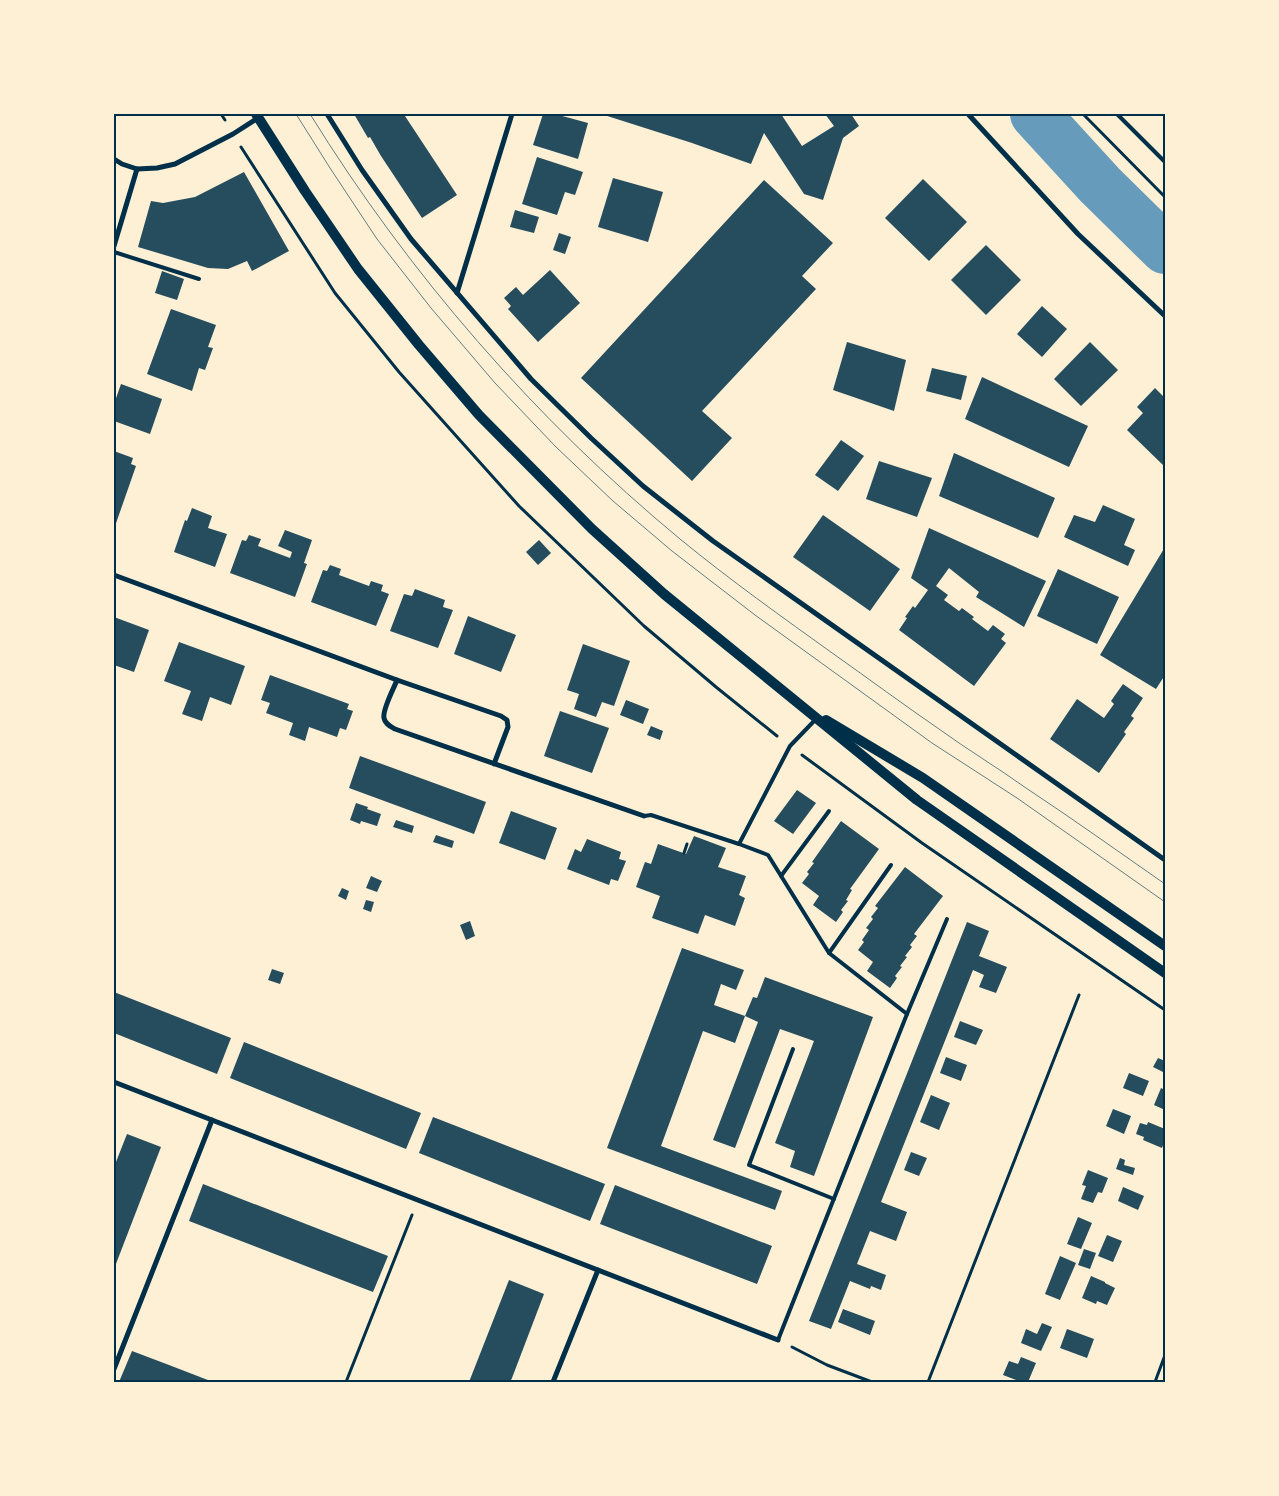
<svg xmlns="http://www.w3.org/2000/svg" width="1279" height="1496" viewBox="0 0 1279 1496" font-family="Barlow,sans-serif">
  <style>
    .lines { fill: none; stroke-linecap: round; stroke-linejoin: round }
    .river { stroke: #669bbc; stroke-width: 50 }
    .building { fill: #264d5e }
    .path { stroke: #003049; stroke-width: 3 }
    .service { stroke: #003049; stroke-width: 4 }
    .minor { stroke: #003049; stroke-width: 5 }
    .secondary { stroke: #003049; stroke-width: 10 }
    .tram { stroke: #657d81; stroke-width: 1 }
    .neatline { fill: none; stroke: #003049; stroke-width: 2 }
  </style>
  <rect width="100%" height="100%" fill="#fdf0d5"/>
  <g class="lines">
    <!-- river -->
    <path class="river" d="M1035,114L1100,185L1165,249"/>
  </g>
  <!-- building -->
  <g class="building">
    <path d="M354,114H411L405,116L457,195L422,218L381,156L370,137L368,138Z"/>
    <path d="M543,114H555L588,123L578,159L533,145Z"/>
    <path d="M601,114H781L802,146L834,126L825,114H851L859,126L843,138L823,200L804,194L764,133L751,164L692,143Z"/>
    <path d="M537,157L583,172L575,195L565,192L557,215L522,204Z"/>
    <path d="M244,172L289,251L252,271L247,261L228,269L208,268L138,247L151,201L163,203L195,197Z"/>
    <path d="M613,178L663,192L648,242L598,227Z"/>
    <path d="M923,179L967,222L929,261L885,218Z"/>
    <path d="M764,180L833,243L802,276L816,289L702,411L732,438L692,481L581,378Z"/>
    <path d="M515,210L539,217L534,233L510,227Z"/>
    <path d="M559,233L571,237L565,254L553,250Z"/>
    <path d="M986,245L1021,280L986,315L951,280Z"/>
    <path d="M550,270L580,303L538,342L508,309L511,306L504,298L516,287L523,295Z"/>
    <path d="M162,271L184,279L177,300L155,293Z"/>
    <path d="M1042,306L1067,329L1042,357L1017,334Z"/>
    <path d="M171,309L216,325L208,347L213,348L205,370L199,368L192,391L147,374Z"/>
    <path d="M847,342L906,360L894,411L833,390Z"/>
    <path d="M1090,342L1118,370L1081,406L1054,379Z"/>
    <path d="M932,368L967,376L961,400L926,391Z"/>
    <path d="M982,377L1088,426L1069,467L965,419Z"/>
    <path d="M121,384L162,399L150,434L114,421V404Z"/>
    <path d="M1155,388L1165,398V467L1127,430L1143,413L1137,407Z"/>
    <path d="M841,440L864,456L838,491L815,475Z"/>
    <path d="M114,451L133,458L131,464L136,466L114,529Z"/>
    <path d="M954,453L1055,498L1038,538L939,496Z"/>
    <path d="M879,461L932,478L917,517L866,499Z"/>
    <path d="M1103,505L1135,519L1124,545L1135,550L1128,566L1064,537L1074,515L1095,522Z"/>
    <path d="M192,508L212,516L208,528L227,534L215,567L174,552L185,520L187,521Z"/>
    <path d="M823,515L900,569L870,611L793,557Z"/>
    <path d="M929,528L1046,581L1024,627L976,597L979,592L949,568L936,586L948,595L944,600L959,611L962,608L974,617L972,619L988,631L993,625L1005,634L1001,639L1006,643L974,686L899,630L907,618L905,617L913,606L915,608L928,590L911,578Z"/>
    <path d="M285,530L312,540L304,563L307,564L295,597L230,573L242,540L246,541L249,535L261,539L258,546L290,558L292,552L278,546Z"/>
    <path d="M539,540L551,553L538,565L526,552Z"/>
    <path d="M1165,547V675L1156,689L1100,655Z"/>
    <path d="M330,565L341,569L339,575L369,586L371,581L383,585L381,591L389,594L376,626L311,602L323,570L327,571Z"/>
    <path d="M1058,569L1119,597L1097,644L1037,616Z"/>
    <path d="M415,589L445,600L443,607L453,610L438,648L390,631L404,594L412,596Z"/>
    <path d="M468,616L516,635L501,672L454,654Z"/>
    <path d="M114,617L149,630L134,672L114,665Z"/>
    <path d="M179,642L245,666L231,705L210,697L202,721L182,714L191,691L164,681Z"/>
    <path d="M583,644L630,661L614,706L602,702L596,717L574,709L579,694L567,690Z"/>
    <path d="M270,675L349,704L347,709L353,711L346,730L340,728L337,737L309,727L305,741L289,735L293,723L266,713L270,703L261,700Z"/>
    <path d="M1123,684L1143,698L1131,716L1134,718L1124,732L1126,734L1099,773L1050,739L1077,699L1104,718L1114,704L1111,701Z"/>
    <path d="M626,700L649,709L643,724L620,715Z"/>
    <path d="M560,711L609,728L592,773L544,756Z"/>
    <path d="M651,726L663,731L660,740L647,735Z"/>
    <path d="M360,756L486,802L474,834L349,788Z"/>
    <path d="M797,790L816,803L793,834L774,821Z"/>
    <path d="M356,803L368,807L367,809L381,814L377,826L361,821L360,824L350,820Z"/>
    <path d="M511,811L557,828L545,860L499,843Z"/>
    <path d="M396,820L414,826L412,833L393,827Z"/>
    <path d="M841,821L879,849L850,889L852,890L846,900L848,901L841,910L843,912L836,922L813,905L819,896L802,883L809,874L807,872L814,863L812,862Z"/>
    <path d="M436,835L454,841L452,848L433,842Z"/>
    <path d="M694,836L726,848L718,867L746,876L739,895L745,898L735,926L705,915L698,934L652,918L660,896L636,887L645,862L651,864L658,844L686,854Z"/>
    <path d="M587,839L621,852L619,859L626,861L618,881L611,879L609,885L567,869L575,849L581,852Z"/>
    <path d="M905,867L943,896L914,934L917,936L910,945L912,947L905,956L907,957L900,966L902,967L895,976L897,978L890,988L867,971L873,962L858,950L864,942L862,940L869,930L866,928L873,919L871,917L878,908L875,906Z"/>
    <path d="M371,876L382,881L377,892L366,888Z"/>
    <path d="M342,888L349,891L346,900L338,896Z"/>
    <path d="M366,900L374,902L371,912L363,909Z"/>
    <path d="M470,921L475,936L466,940L460,925Z"/>
    <path d="M967,922L989,931L979,956L1007,967L996,993L979,987L984,975L973,970L881,1202L907,1212L896,1241L870,1231L857,1264L886,1275L881,1290L871,1286L870,1289L850,1281L831,1329L809,1321Z"/>
    <path d="M682,948L744,970L736,990L721,984L714,1005L745,1016L753,997L757,998L765,977L873,1017L814,1176L790,1167L795,1151L775,1143L814,1041L780,1029L735,1148L713,1140L758,1022L745,1016L735,1043L703,1031L661,1146L782,1191L775,1210L607,1148Z"/>
    <path d="M272,969L284,973L280,984L268,980Z"/>
    <path d="M114,992L231,1038L217,1074L114,1033Z"/>
    <path d="M960,1021L983,1030L976,1045L954,1037Z"/>
    <path d="M244,1042L421,1113L406,1149L230,1078Z"/>
    <path d="M946,1057L967,1065L961,1081L940,1073Z"/>
    <path d="M1158,1058L1165,1061V1073L1153,1067Z"/>
    <path d="M1129,1073L1149,1081L1143,1096L1123,1088Z"/>
    <path d="M1161,1088L1165,1090V1110L1154,1105Z"/>
    <path d="M931,1095L950,1103L939,1130L920,1122Z"/>
    <path d="M1113,1109L1131,1116L1124,1134L1106,1126Z"/>
    <path d="M433,1117L605,1184L590,1221L419,1153Z"/>
    <path d="M1148,1122L1165,1129V1140L1162,1148L1143,1140L1144,1137L1136,1134L1140,1123L1147,1125Z"/>
    <path d="M127,1134L161,1147L114,1269V1167Z"/>
    <path d="M911,1152L927,1158L919,1176L904,1170Z"/>
    <path d="M1120,1158L1125,1160L1124,1165L1135,1168L1133,1175L1116,1169Z"/>
    <path d="M1088,1170L1108,1178L1102,1193L1098,1192L1093,1203L1081,1199L1086,1186L1082,1185Z"/>
    <path d="M203,1184L388,1256L373,1292L189,1221Z"/>
    <path d="M615,1185L772,1246L757,1284L600,1224Z"/>
    <path d="M1123,1187L1144,1196L1138,1210L1118,1201Z"/>
    <path d="M1078,1217L1092,1223L1081,1249L1067,1244Z"/>
    <path d="M1107,1235L1122,1241L1113,1262L1098,1256Z"/>
    <path d="M1084,1249L1096,1253L1090,1269L1078,1265Z"/>
    <path d="M1060,1256L1076,1263L1060,1300L1045,1294Z"/>
    <path d="M1091,1276L1105,1282V1283L1115,1288L1107,1305L1097,1301L1096,1304L1082,1298Z"/>
    <path d="M509,1280L544,1294L512,1378L510,1382H469Z"/>
    <path d="M843,1309L875,1321L870,1335L838,1322Z"/>
    <path d="M1042,1323L1052,1327L1041,1351L1021,1343L1026,1329L1037,1334Z"/>
    <path d="M1067,1329L1094,1339L1087,1358L1060,1348Z"/>
    <path d="M132,1351L169,1365L213,1382H119Z"/>
    <path d="M1021,1357L1036,1363L1028,1382H1021L1003,1375L1009,1361L1018,1364Z"/>
  </g>
  <g class="lines">
    <!-- path -->
    <g class="path">
      <path d="M221,114L225,120"/>
      <path d="M1083,114L1165,197"/>
      <path d="M241,147L335,293L399,372L458,438L519,506L644,626L716,687L777,736"/>
      <path d="M802,755L922,843L1165,1010"/>
      <path d="M684,853L687,844"/>
      <path d="M792,1347L827,1365L872,1382"/>
      <path d="M346,1382L412,1215"/>
      <path d="M928,1382L1079,995"/>
      <path d="M1155,1382L1165,1355"/>
    </g>
    <!-- service -->
    <g class="service">
      <path d="M1117,114L1165,162"/>
      <path d="M114,252L199,279"/>
      <path d="M644,816L651,815L739,844L768,855L829,953L907,1014L778,1340"/>
      <path d="M739,844L790,746L816,719"/>
      <path d="M781,876L829,811"/>
      <path d="M829,953L891,865"/>
      <path d="M907,1014L947,919"/>
      <path d="M793,1049L749,1165L834,1199"/>
    </g>
    <!-- minor -->
    <g class="minor">
      <path d="M327,114L362,170L411,239L531,379L591,438L643,486L713,541L1165,860"/>
      <path d="M968,114L1078,234L1165,316"/>
      <path d="M114,159L122,164L137,169L157,168L175,164L233,134L258,118"/>
      <path d="M114,246L137,169"/>
      <path d="M457,293L512,114"/>
      <path d="M114,575L397,680"/>
      <path d="M494,764L508,727L507,720L501,716L397,680C394,688 382,710 384,718C385,724 390,726 395,729L644,816"/>
      <path d="M114,1082L778,1340"/>
      <path d="M114,1369L212,1120"/>
      <path d="M553,1382L598,1270"/>
    </g>
    <!-- secondary -->
    <g class="secondary">
      <path d="M256,114L305,191L358,269L419,345L479,415L592,529L664,594L917,800L1165,973"/>
      <path d="M826,720L923,778L1165,946"/>
    </g>
    <!-- tram -->
    <g class="tram">
      <path d="M296,114L330,168L377,239L431,308L495,383L556,447L613,501L672,551L755,615L932,743L1017,798L1165,902"/>
      <path d="M310,114C409,274 535,419 680,539C730,580 782,617 835,655C869,679 904,705 939,729C968,750 998,768 1026,788C1073,819 1119,852 1165,884"/>
    </g>
  </g>
  <!-- border -->
  <rect width="1279" height="1496" fill="none" stroke="#fdf0d5" stroke-width="230"/>
  <rect x="115" y="115" width="1049" height="1266" class="neatline"/>
</svg>
